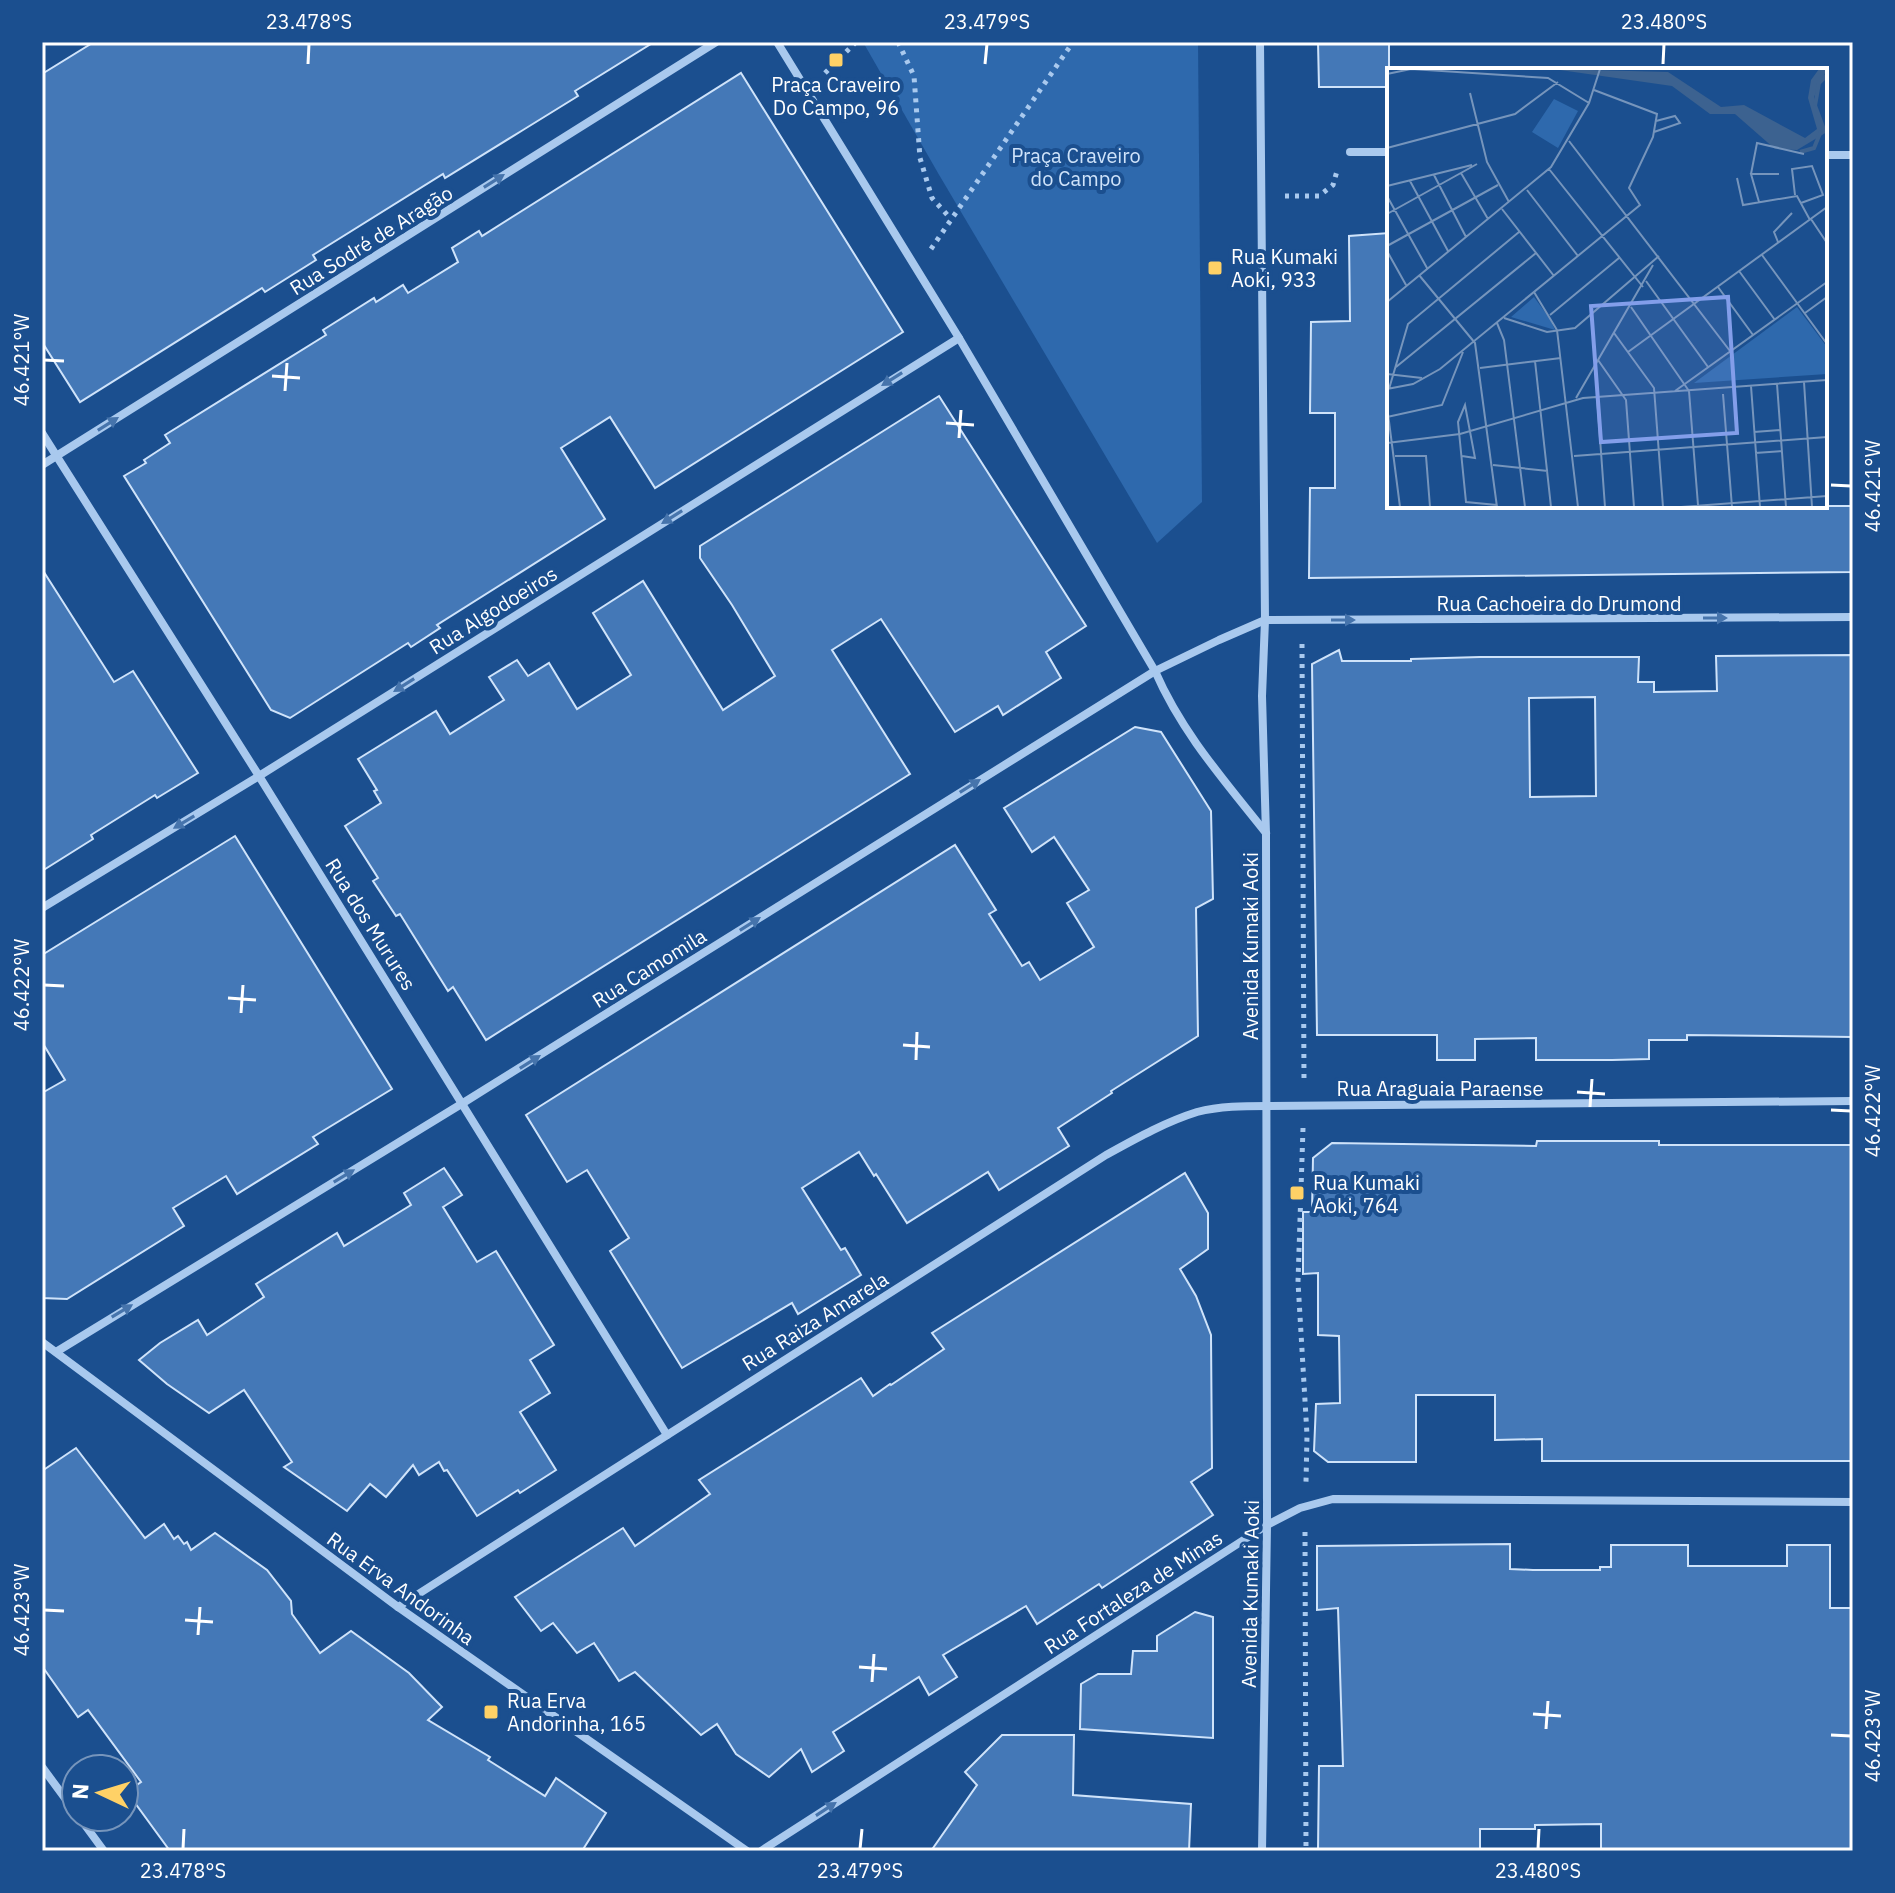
<svg xmlns="http://www.w3.org/2000/svg" width="1895" height="1893" viewBox="0 0 1895 1893" font-family="'IBM Plex Sans',sans-serif">
  <style>
    .green { fill: #2e69ad }
    .building { fill: #4478b7; stroke: #cfe3fa; stroke-width: 2; fill-rule: evenodd }
    .lines { fill: none; stroke-linecap: round; stroke-linejoin: round }
    .path { stroke: #a9c9ee; stroke-width: 5; stroke-dasharray: 4 6; stroke-linecap: butt }
    .minor { stroke: #a9c9ee; stroke-width: 8 }
    .oneway { fill: #4674ac }
    .ticks { fill: none; stroke: #fff; stroke-width: 3 }
    .poi-dot { fill: #ffd166; stroke: #1b4f8f; stroke-width: 3 }
    .labels { text-anchor: middle; dominant-baseline: central; stroke-width: 8; stroke-linejoin: round; paint-order: stroke }
    .poi-label { font-size: 20px; fill: #fff; stroke: #1b4f8f; text-anchor: start }
    .park-label { font-size: 20px; fill: #cfe3fa; stroke: #1b4f8f }
    .street-label { font-size: 20px; fill: #fff; stroke: #1b4f8f }
    .inset-river { fill: none; stroke: #3c6290; stroke-width: 4 }
    .inset-road { fill: none; stroke: #7695bc; stroke-width: 2 }
    .view { fill: #839eea; fill-opacity: 0.15; stroke: #839eea; stroke-width: 4 }
    .inset-edge { fill: none; stroke: #fff; stroke-width: 4 }
    .neatline { fill: none; stroke: #fff; stroke-width: 3 }
    .ticks-label { font-size: 20px; text-anchor: middle; fill: #fff }
  </style>
  <rect width="100%" height="100%" fill="#1b4f8f"/>
  <!-- green -->
  <path class="green" d="M863,42H1198L1202,502L1157,543L938,173Z"/>
  <!-- building -->
  <g class="building">
    <path d="M94,42H654L575,91L578,96L523,130L445,178L443,174L313,255L316,260L265,292L262,288L80,402L42,342V74Z"/>
    <path d="M1318,42H1389V87H1319Z"/>
    <path d="M741,73L903,332L655,488L610,417L561,448L605,519L437,625L440,628L411,647L408,643L290,718L271,710L124,476L146,463L144,460L170,443L165,435L326,335L323,330L374,298L376,302L403,285L408,293L458,262L452,248L479,231L482,236Z"/>
    <path d="M1389,233V506H1853V572L1309,578L1310,488H1335V413H1310L1311,322L1350,321L1349,236Z"/>
    <path d="M939,396L1086,626L1046,652L1061,678L1003,715L998,706L955,732L881,619L832,650L910,774L486,1040L453,987L448,991L400,914L396,916L373,881L378,878L345,826L381,803L374,791L377,790L358,759L436,711L450,734L504,700L489,677L517,660L528,676L549,663L577,709L631,675L593,613L643,581L723,710L775,676L732,605L700,558V546Z"/>
    <path d="M42,569L114,682L133,671L198,773L157,798L155,795L91,835L93,839L42,871Z"/>
    <path d="M1339,650L1342,661H1411V659L1480,657H1639L1638,682H1654V692L1717,691L1716,656L1853,655V1037L1687,1035V1040H1649V1059L1612,1060H1536V1038L1475,1039V1060H1437V1035H1317L1312,664ZM1595,697L1596,796L1530,797L1529,698Z"/>
    <path d="M1135,727L1161,732L1211,811L1213,899L1196,908L1198,1036L1111,1091L1112,1093L1058,1128L1069,1146L999,1190L988,1172L907,1223L876,1174L874,1176L859,1152L802,1188L841,1250L845,1248L861,1275L798,1314L792,1303L682,1368L610,1251L629,1238L587,1170L567,1182L526,1115L955,845L996,910L989,914L1022,966L1029,962L1040,980L1094,947L1067,903L1089,890L1054,837L1032,852L1004,808Z"/>
    <path d="M235,836L392,1089L313,1137L318,1144L237,1194L226,1176L173,1208L184,1226L67,1299L42,1298V1093L65,1080L42,1042V955Z"/>
    <path d="M1537,1141H1659V1145H1853V1461H1542V1439L1495,1440V1395H1416V1462H1328L1314,1451L1316,1404L1340,1403L1339,1336L1318,1335V1273L1303,1274V1212H1312L1313,1158L1332,1143L1536,1146Z"/>
    <path d="M444,1168L462,1195L443,1207L477,1262L496,1251L554,1345L530,1360L550,1393L520,1412L556,1470L520,1493L518,1490L477,1516L447,1470L444,1471L439,1462L419,1475L413,1465L386,1497L370,1484L347,1511L284,1467L292,1462L244,1390L209,1413L167,1384L139,1360L160,1343L198,1320L207,1335L264,1297L256,1284L337,1233L344,1246L411,1205L404,1193Z"/>
    <path d="M1185,1173L1208,1213V1249L1180,1269L1196,1296L1211,1335L1212,1468L1191,1482L1213,1515L1102,1588L1099,1584L1037,1624L1026,1606L943,1655L957,1677L929,1695L919,1677L833,1732L844,1751L812,1772L801,1749L769,1777L736,1754L717,1724L701,1735L635,1672L619,1681L594,1643L577,1653L553,1623L541,1631L515,1597L623,1528L635,1546L710,1494L699,1480L861,1378L873,1396L890,1384L891,1385L944,1349L932,1333Z"/>
    <path d="M76,1448L145,1538L164,1524L174,1539L178,1536L184,1544L187,1542L191,1550L215,1533L267,1570L291,1601L292,1614L320,1653L351,1631L409,1673L442,1707L428,1720L490,1757L488,1760L545,1796L556,1778L606,1813L582,1851H170L127,1792L141,1782L88,1710L78,1717L42,1666V1471Z"/>
    <path d="M1510,1544V1569L1533,1570H1600V1567H1611V1545H1688V1566H1787V1545H1830V1608H1853V1851H1601V1824L1535,1825V1829H1480V1851H1318L1319,1766H1343L1338,1608L1317,1610V1546Z"/>
    <path d="M1195,1612L1213,1617V1738L1080,1729L1081,1684L1098,1674H1131L1133,1651H1157V1636Z"/>
    <path d="M1002,1735H1074L1073,1795L1191,1804L1189,1851H931L977,1785L965,1772Z"/>
  </g>
  <g class="lines">
    <!-- path -->
    <g class="path">
      <path d="M898,42L914,76L920,158L932,198L951,219"/>
      <path d="M825,73L856,42"/>
      <path d="M1285,196H1319L1333,185L1337,171"/>
      <path d="M931,249L1073,42"/>
      <path d="M1302,644L1304,1082"/>
      <path d="M1303,1128L1298,1282L1307,1435L1306,1482"/>
      <path d="M1305,1532L1306,1851"/>
    </g>
    <!-- minor -->
    <g class="minor">
      <path d="M777,42L959,338L1155,671C1182,733 1224,780 1266,833"/>
      <path d="M1260,42L1265,620L1262,696L1266,834L1267,1525L1262,1851"/>
      <path d="M1350,152H1389"/>
      <path d="M1825,155H1853"/>
      <path d="M42,433L259,776L667,1435"/>
      <path d="M42,465L716,42"/>
      <path d="M42,908L259,776L959,338"/>
      <path d="M42,1342L398,1607L747,1851"/>
      <path d="M56,1352L463,1103L1155,671L1219,640L1265,620L1853,617"/>
      <path d="M398,1607L1106,1155C1135,1139 1165,1122 1197,1112C1220,1106 1244,1106 1267,1106L1853,1101"/>
      <path d="M42,1767L76,1813"/>
      <path d="M79,1817L104,1851"/>
      <path d="M761,1851L1267,1525L1300,1508L1333,1499L1853,1502"/>
    </g>
  </g>
  <!-- one-way arrows -->
  <defs><path id="oneway-solid" d="M-6-.8H1V-3.2L6.5 0L1 3.2V.8H-6Z" transform="scale(2)"/></defs>
  <g class="oneway">
    <use href="#oneway-solid" transform="translate(494 181) rotate(-32)"/>
    <use href="#oneway-solid" transform="translate(892 379) rotate(148)"/>
    <use href="#oneway-solid" transform="translate(108 424) rotate(-32)"/>
    <use href="#oneway-solid" transform="translate(672 517) rotate(148)"/>
    <use href="#oneway-solid" transform="translate(1715 618)"/>
    <use href="#oneway-solid" transform="translate(1343 620)"/>
    <use href="#oneway-solid" transform="translate(404 685) rotate(148)"/>
    <use href="#oneway-solid" transform="translate(970 786) rotate(-32)"/>
    <use href="#oneway-solid" transform="translate(184 822) rotate(149)"/>
    <use href="#oneway-solid" transform="translate(750 924) rotate(-32)"/>
    <use href="#oneway-solid" transform="translate(530 1062) rotate(-32)"/>
    <use href="#oneway-solid" transform="translate(344 1176) rotate(-31)"/>
    <use href="#oneway-solid" transform="translate(122 1311) rotate(-31)"/>
    <use href="#oneway-solid" transform="translate(826 1809) rotate(-33)"/>
  </g>
  <!-- ticks -->
  <path class="ticks" d="M308,64L309,44M985,64L987,44M1663,64L1664,44M44,360L64,361M272,376L300,378M285,391L287,363M946,423L974,425M959,438L961,410M1831,485L1851,486M44,985L64,986M228,998L256,1000M241,1013L243,985M903,1045L930,1047M916,1060L917,1032M1577,1092L1605,1094M1590,1107L1592,1079M1831,1110L1851,1111M44,1610L64,1611M185,1620L213,1622M198,1635L200,1607M859,1667L887,1669M872,1682L874,1654M1533,1714L1561,1716M1546,1729L1548,1701M1831,1735L1851,1736M183,1849L184,1829M860,1849L862,1829M1538,1849L1539,1829"/>
  <!-- markers -->
  <g class="poi-dot">
    <rect x="828" y="52" width="16" height="16" rx="4"/>
    <rect x="1207" y="260" width="16" height="16" rx="4"/>
    <rect x="1289" y="1185" width="16" height="16" rx="4"/>
    <rect x="483" y="1704" width="16" height="16" rx="4"/>
  </g>
  <g class="labels">
    <!-- poi labels -->
    <g class="poi-label">
      <text x="836" y="84" text-anchor="middle">Praça Craveiro<tspan x="836" dy="23">Do Campo, 96</tspan></text>
      <text x="1231" y="256">Rua Kumaki<tspan x="1231" dy="23">Aoki, 933</tspan></text>
      <text x="1313" y="1182">Rua Kumaki<tspan x="1313" dy="23">Aoki, 764</tspan></text>
      <text x="507" y="1700">Rua Erva<tspan x="507" dy="23">Andorinha, 165</tspan></text>
    </g>
    <!-- park labels -->
    <g class="park-label">
      <text x="1076" y="155">Praça Craveiro<tspan x="1076" dy="23">do Campo</tspan></text>
    </g>
    <!-- street labels -->
    <g class="street-label">
      <text transform="translate(371 240) rotate(-32)">Rua Sodré de Aragão</text>
      <text x="1559" y="603">Rua Cachoeira do Drumond</text>
      <text transform="translate(493 610) rotate(-32)">Rua Algodoeiros</text>
      <text transform="translate(371 924) rotate(58)">Rua dos Murures</text>
      <text transform="translate(1250 946) rotate(-90)">Avenida Kumaki Aoki</text>
      <text transform="translate(649 968) rotate(-32)">Rua Camomila</text>
      <text x="1440" y="1088">Rua Araguaia Paraense</text>
      <text transform="translate(815 1321) rotate(-32)">Rua Raiza Amarela</text>
      <text transform="translate(401 1588) rotate(36)">Rua Erva Andorinha</text>
      <text transform="translate(1133 1592) rotate(-33)">Rua Fortaleza de Minas</text>
      <text transform="translate(1250 1594) rotate(-89)">Avenida Kumaki Aoki</text>
    </g>
  </g>
  <!-- overview -->
  <g transform="translate(1387 68)">
    <rect width="440" height="440" fill="#1b4f8f"/>
    <path d="M167,31L191,43L171,80L145,64ZM147,229L163,251L168,262L124,249ZM410,239L440,279V306L307,315Z" fill="#2e69ad"/>
    <path d="M166,1L281,4L334,39L357,37L418,70L430,61L421,30L424,12L432,1H440L427,29L440,64L410,82L388,81L348,46H323L285,18Z" fill="#3c6290"/>
    <path class="inset-river" d="M428,38L432,15L440,7M413,84L427,80L434,63"/>
    <path class="inset-road" d="M0,6L24,1L161,10L202,35M83,25L100,94L122,134M267,64L293,55L288,48L269,53M182,73L343,283M0,80L128,46L171,14M162,101L256,219M74,105L101,151M364,106L370,75L417,86M47,107L79,169M350,110L356,137L410,128L423,152M23,113L61,183M0,118L85,97M140,122L191,188M408,127L405,101L425,98L436,127L414,135M0,128L40,200M372,134L364,106H392M115,141L167,208M0,146L90,96M424,151L440,175M391,174L387,164L405,145M0,178L111,117M0,183L19,217M375,187L440,276M352,203L388,252M32,207L88,275L110,439M259,213L321,299M331,219L366,267M147,224L170,262L191,439M0,234L164,99L202,35L213,1M244,239L302,323L311,437M418,245L440,229M163,247L232,190M117,250L160,264L188,260L272,188M110,255L117,272L138,439M227,265L267,320L276,439M241,284L440,139M211,292L239,332L247,439M148,293L164,439M9,299L149,185M93,300L174,290M0,306L35,310M417,314L425,439M390,316L399,439M364,318L373,439M0,321L26,316L53,301L253,137L242,120L266,69L270,46L207,22M2,321L21,256L132,164M288,323L440,214M336,326L345,439M210,329L218,439M189,330L266,197M0,338L13,439M0,349L55,337L76,284M367,364L394,362M0,375L73,366L196,330L440,312M368,385L395,383M8,388H39L43,439M75,388L88,390L78,337L71,354L79,434L110,437M187,388L440,369M106,397L161,403M294,439L440,428"/>
    <path class="view" d="M341,229L350,365L214,374L204,238Z"/>
    <rect width="440" height="440" class="inset-edge"/>
  </g>
  <!-- border -->
  <rect width="1895" height="1893" fill="none" stroke="#1b4f8f" stroke-width="88"/>
  <!-- north arrow -->
  <g transform="translate(100 1793) rotate(274)"><circle r="38" fill="#1b4f8f" stroke="#7695bc" stroke-width="2"/>
  <path d="M0-6L14 30L0 20L-14 30Z" fill="#ffd166"/>
  <text y="-12" font-size="22" font-weight="bold" text-anchor="middle" fill="#ffffff">N</text>
  </g>
  <rect x="44" y="44" width="1807" height="1805" class="neatline"/>
  <g class="ticks-label">
    <text x="309" y="29">23.478°S</text>
    <text x="987" y="29">23.479°S</text>
    <text x="1664" y="29">23.480°S</text>
    <text transform="translate(22 360) rotate(-90)" y="7">46.421°W</text>
    <text transform="translate(1873 486) rotate(-90)" y="7">46.421°W</text>
    <text transform="translate(22 985) rotate(-90)" y="7">46.422°W</text>
    <text transform="translate(1873 1111) rotate(-90)" y="7">46.422°W</text>
    <text transform="translate(22 1610) rotate(-90)" y="7">46.423°W</text>
    <text transform="translate(1873 1736) rotate(-90)" y="7">46.423°W</text>
    <text x="183" y="1878">23.478°S</text>
    <text x="860" y="1878">23.479°S</text>
    <text x="1538" y="1878">23.480°S</text>
  </g>
</svg>
